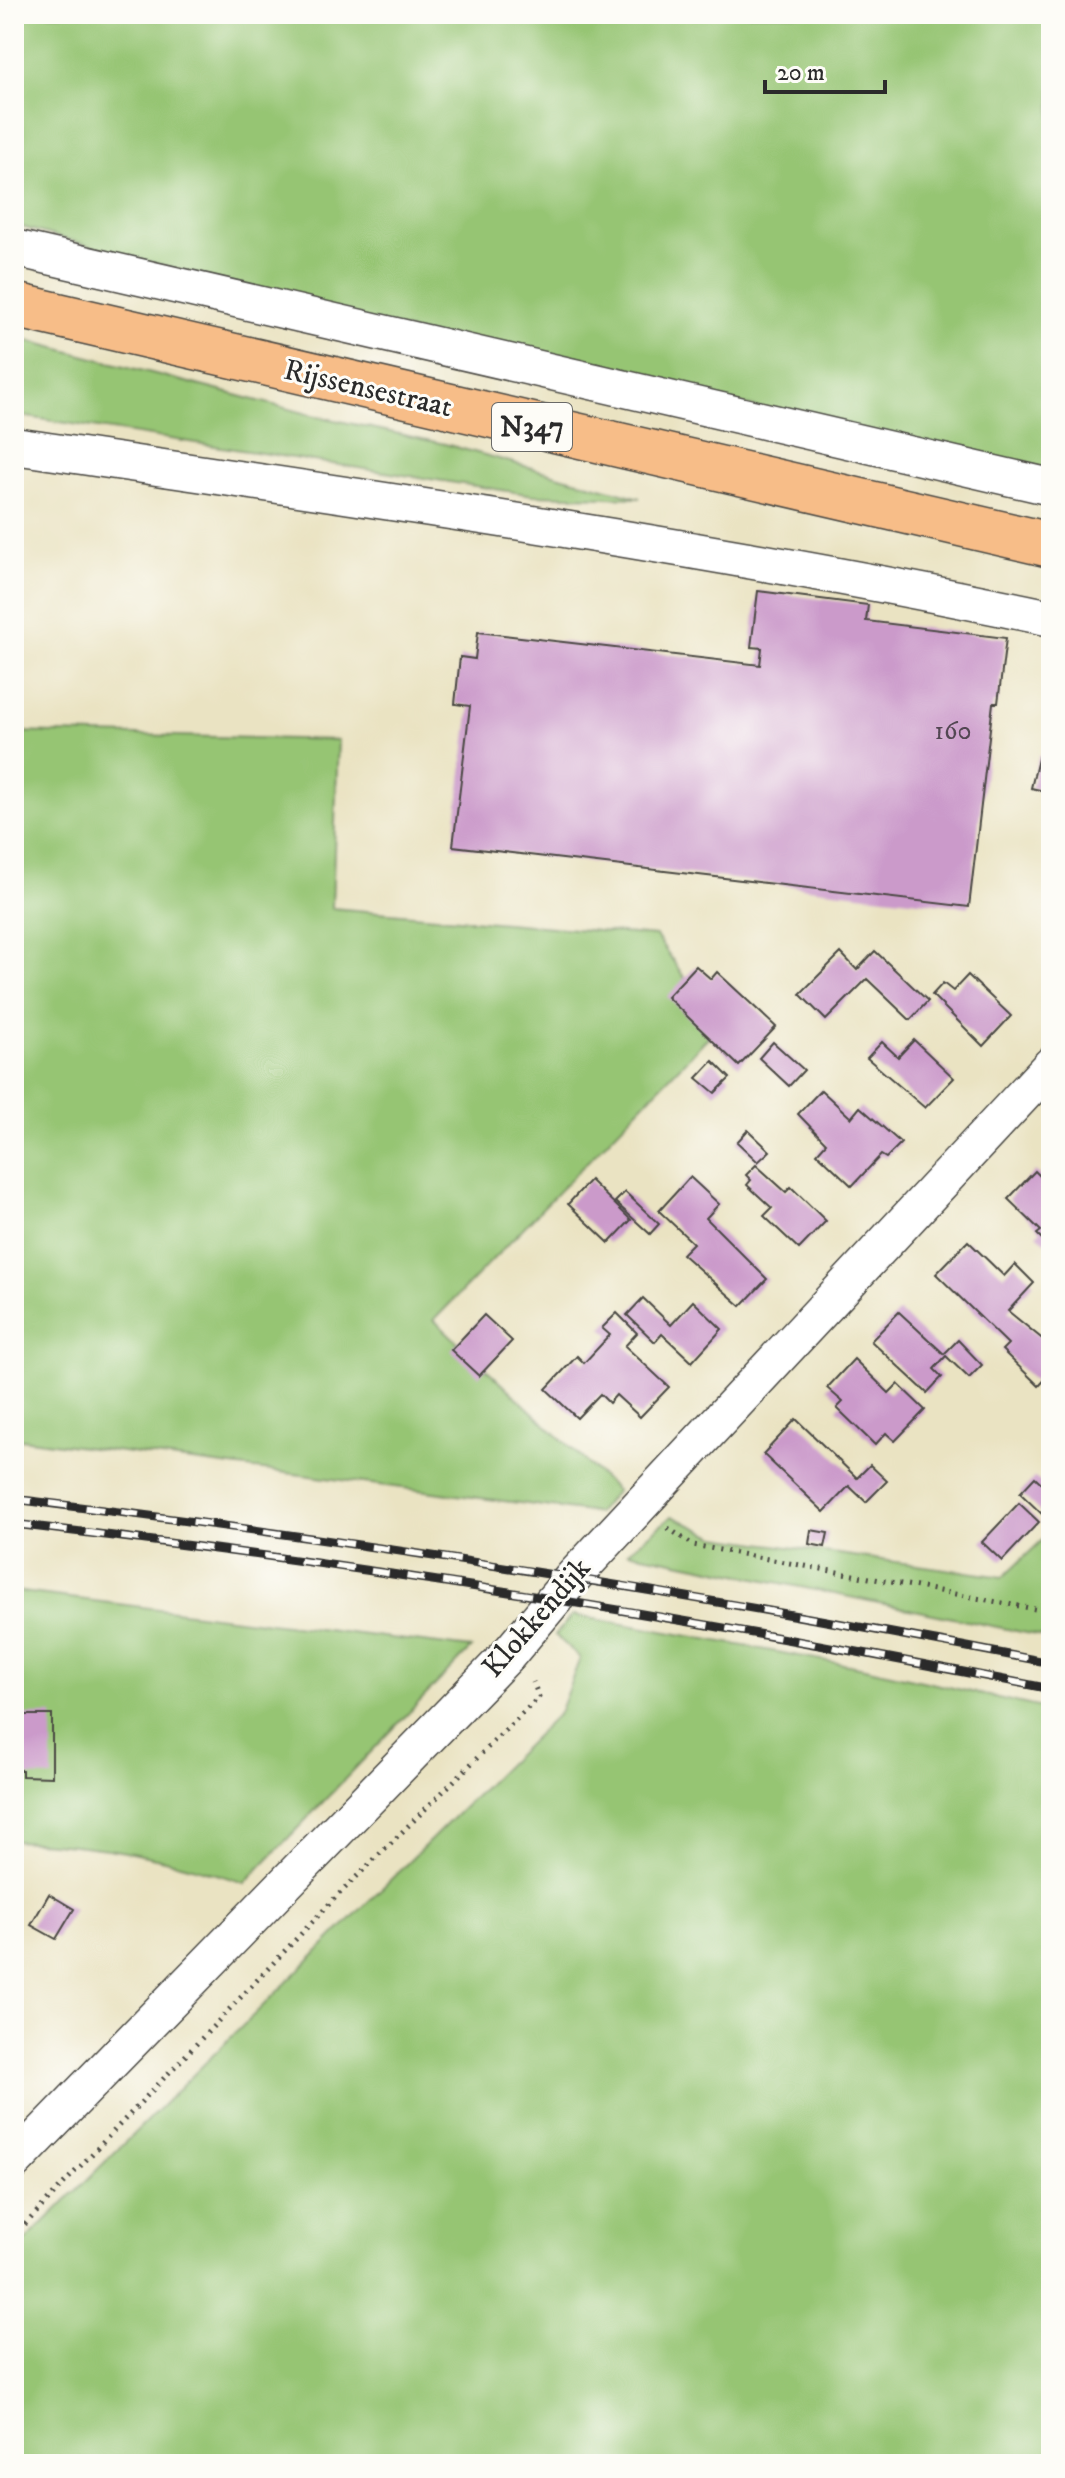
<svg xmlns="http://www.w3.org/2000/svg" width="1065" height="2478" viewBox="0 0 1065 2478" font-family="'IM FELL DW Pica',serif">
  <style>
    .green { fill: #96c573; stroke: #60784f; stroke-width: 2 }
    .building { fill: #cb9aca }
    .lines { fill: none; stroke-linecap: round; stroke-linejoin: round }
    .street-casing { stroke: #484742; stroke-width: 39 }
    .primary-casing { stroke: #484742; stroke-width: 47 }
    .path { stroke: #484742; stroke-width: 5; stroke-dasharray: 2 6; stroke-linecap: butt }
    .street { stroke: #fff; stroke-width: 36 }
    .primary { stroke: #f7bd88; stroke-width: 44 }
    .rail-casing { stroke: #2b2b2b; stroke-width: 9 }
    .rail { stroke: #fdfcf7; stroke-width: 6; stroke-dasharray: 18; stroke-linecap: butt }
    .labels { text-anchor: middle; dominant-baseline: central; stroke-width: 6; stroke-linejoin: round; paint-order: stroke }
    .number-label { font-size: 26px; fill: #534753 }
    .shield { fill: #fdfcf7; stroke: #6a6a68; stroke-width: 2 }
    .shield-label { font-size: 28px; font-weight: bold; fill: #2b2b2b }
    .street-label { font-size: 30px; fill: #2b2b2b; stroke: #fdfcf7 }
  </style>
  <rect width="100%" height="100%" fill="#fdfcf7"/>
  <filter id="ink" filterUnits="userSpaceOnUse"><feTurbulence type="fractalNoise" baseFrequency=".0125" numOctaves="2"/><feDisplacementMap in="SourceGraphic" scale="16" xChannelSelector="R" yChannelSelector="G"/><feConvolveMatrix kernelMatrix="1 2 1 2 8 2 1 2 1" color-interpolation-filters="sRGB"/></filter>
  <filter id="wash" filterUnits="userSpaceOnUse"><feTurbulence type="fractalNoise" baseFrequency=".006" numOctaves="4" result="noise"/><feDisplacementMap in="SourceGraphic" scale="32" xChannelSelector="R" yChannelSelector="G"/><feGaussianBlur stdDeviation="1.8" result="paint"/><feColorMatrix in="noise" values="0 0 0 0 0 0 0 0 0 0 0 0 0 0 0 0 0 1.4 0 .05"/><feComposite in="paint" operator="in"/></filter>
  <g filter="url(#wash)">
    <rect width="100%" height="100%" fill="#eae3c2"/>
    <!-- green -->
    <g class="green">
      <path d="M14,14H1051V473L362,320L14,225Z"/>
      <path d="M14,337L312,415L445,444L640,498L533,495L14,415Z"/>
      <path d="M14,732L338,740L332,908L656,936L718,1027L434,1320L617,1491L597,1513L14,1438Z"/>
      <path d="M672,1516L717,1537L1003,1577L1051,1532V1638L628,1552Z"/>
      <path d="M14,1591L471,1648L245,1883C164,1856 100,1844 14,1841Z"/>
      <path d="M573,1615L860,1667L1051,1710V2464H14V2252L559,1713L580,1658L555,1635Z"/>
    </g>
    <g id="blocks">
      <!-- building -->
      <g class="building">
        <path d="M758,591L868,605L866,621L1006,638L998,703H993L969,907L453,846L470,706L455,704L460,657L475,659L478,632L760,665L762,648L751,647Z"/>
        <path d="M1039,755L1051,757L1049,792L1031,788Z"/>
        <path d="M875,951L928,1001L910,1020L867,979L826,1020L800,994L841,953L857,970Z"/>
        <path d="M696,966L711,979L717,972L776,1027L739,1066L667,997Z"/>
        <path d="M968,975L1011,1016L983,1046L932,995L943,983L953,991Z"/>
        <path d="M914,1040L954,1078L925,1108L867,1058L882,1042L898,1057Z"/>
        <path d="M773,1042L804,1070L789,1086L759,1058Z"/>
        <path d="M713,1061L730,1078L715,1093L697,1078Z"/>
        <path d="M821,1090L851,1118L860,1107L901,1143L886,1158L881,1155L852,1186L817,1153L826,1143L798,1114Z"/>
        <path d="M748,1130L770,1151L758,1162L737,1142Z"/>
        <path d="M756,1165L786,1192L791,1187L826,1221L799,1249L764,1216L772,1208L747,1185L751,1180L746,1175Z"/>
        <path d="M1035,1171L1051,1187V1248L1037,1234L1041,1231L1008,1199Z"/>
        <path d="M690,1177L719,1204L706,1218L767,1279L741,1306L682,1254L693,1243L659,1211Z"/>
        <path d="M590,1180L631,1220L609,1243L568,1204Z"/>
        <path d="M625,1192L659,1224L650,1234L615,1202Z"/>
        <path d="M968,1241L1004,1276L1015,1264L1034,1283L1008,1311L1051,1346V1373L1039,1386L1002,1350L1008,1344L936,1274Z"/>
        <path d="M643,1298L671,1325L693,1301L722,1329L692,1362L662,1334L655,1342L627,1315Z"/>
        <path d="M899,1312L944,1354L958,1340L982,1365L969,1378L946,1356L934,1369L942,1377L927,1393L871,1341Z"/>
        <path d="M617,1313L637,1333L625,1346L669,1387L640,1417L616,1395L609,1403L600,1394L577,1418L546,1389L577,1356L584,1363L610,1335L602,1328Z"/>
        <path d="M484,1315L512,1341L479,1376L451,1350Z"/>
        <path d="M854,1359L889,1393L898,1384L925,1410L895,1441L886,1433L875,1445L837,1408L843,1402L827,1388Z"/>
        <path d="M796,1419L857,1478L870,1465L887,1481L866,1502L849,1486L824,1512L763,1454Z"/>
        <path d="M1035,1477L1051,1492V1510L1045,1517L1020,1493Z"/>
        <path d="M1019,1503L1039,1522L1002,1561L982,1542Z"/>
        <path d="M811,1530L828,1533L825,1547L809,1544Z"/>
        <path d="M22,1715H52V1777L22,1776V1770H14V1722H21Z"/>
        <path d="M49,1894L74,1909L56,1939L31,1925Z"/>
      </g>
    </g>
  </g>
  <g filter="url(#ink)">
    <use href="#blocks" fill-opacity="0" stroke="#484742" stroke-width="2"/>
    <g class="lines">
      <defs>
        <g id="street">
          <path d="M14,248L1051,487"/>
          <path d="M14,446C361,497 708,546 1051,618"/>
          <path d="M14,2162L507,1656L574,1576L1051,1065"/>
        </g>
        <path id="primary" d="M14,305L1051,545"/>
      </defs>
      <!-- street casing -->
      <use href="#street" class="street-casing"/>
      <!-- primary casing -->
      <use href="#primary" class="primary-casing"/>
      <!-- path -->
      <g class="path">
        <path d="M668,1528L693,1545L1051,1612"/>
        <path d="M14,2236L335,1898L539,1697L533,1682"/>
      </g>
      <!-- street -->
      <use href="#street" class="street"/>
      <!-- primary -->
      <use href="#primary" class="primary"/>
      <defs>
        <g id="rail">
          <path d="M14,1499C364,1541 705,1596 1051,1663"/>
          <path d="M14,1524C362,1564 707,1621 1051,1689"/>
        </g>
      </defs>
      <!-- rail casing -->
      <use href="#rail" class="rail-casing"/>
      <!-- rail -->
      <use href="#rail" class="rail"/>
    </g>
  </g>
  <g class="labels">
    <!-- number labels -->
    <g class="number-label">
      <text x="953" y="731">160</text>
    </g>
    <!-- shield labels -->
    <rect class="shield" x="492" y="403" width="80" height="48" rx="6"/>
    <g class="shield-label">
      <text x="532" y="427">N347</text>
    </g>
    <!-- street labels -->
    <g class="street-label">
      <text transform="translate(368 389) rotate(13)">Rijssensestraat</text>
      <text transform="translate(537 1618) rotate(-49)">Klokkendijk</text>
    </g>
  </g>
  <!-- margin -->
  <rect width="1065" height="2478" fill="none" stroke="#fdfcf7" stroke-width="48"/>
  <!-- scale -->
  <path d="M765 80v12h120v-12" fill="none" stroke="#2b2b2b" stroke-width="4"/>
  <text x="777" y="80" font-size="24" fill="#2b2b2b" stroke="#fdfcf7" stroke-width="6" paint-order="stroke">20 m</text>
</svg>
